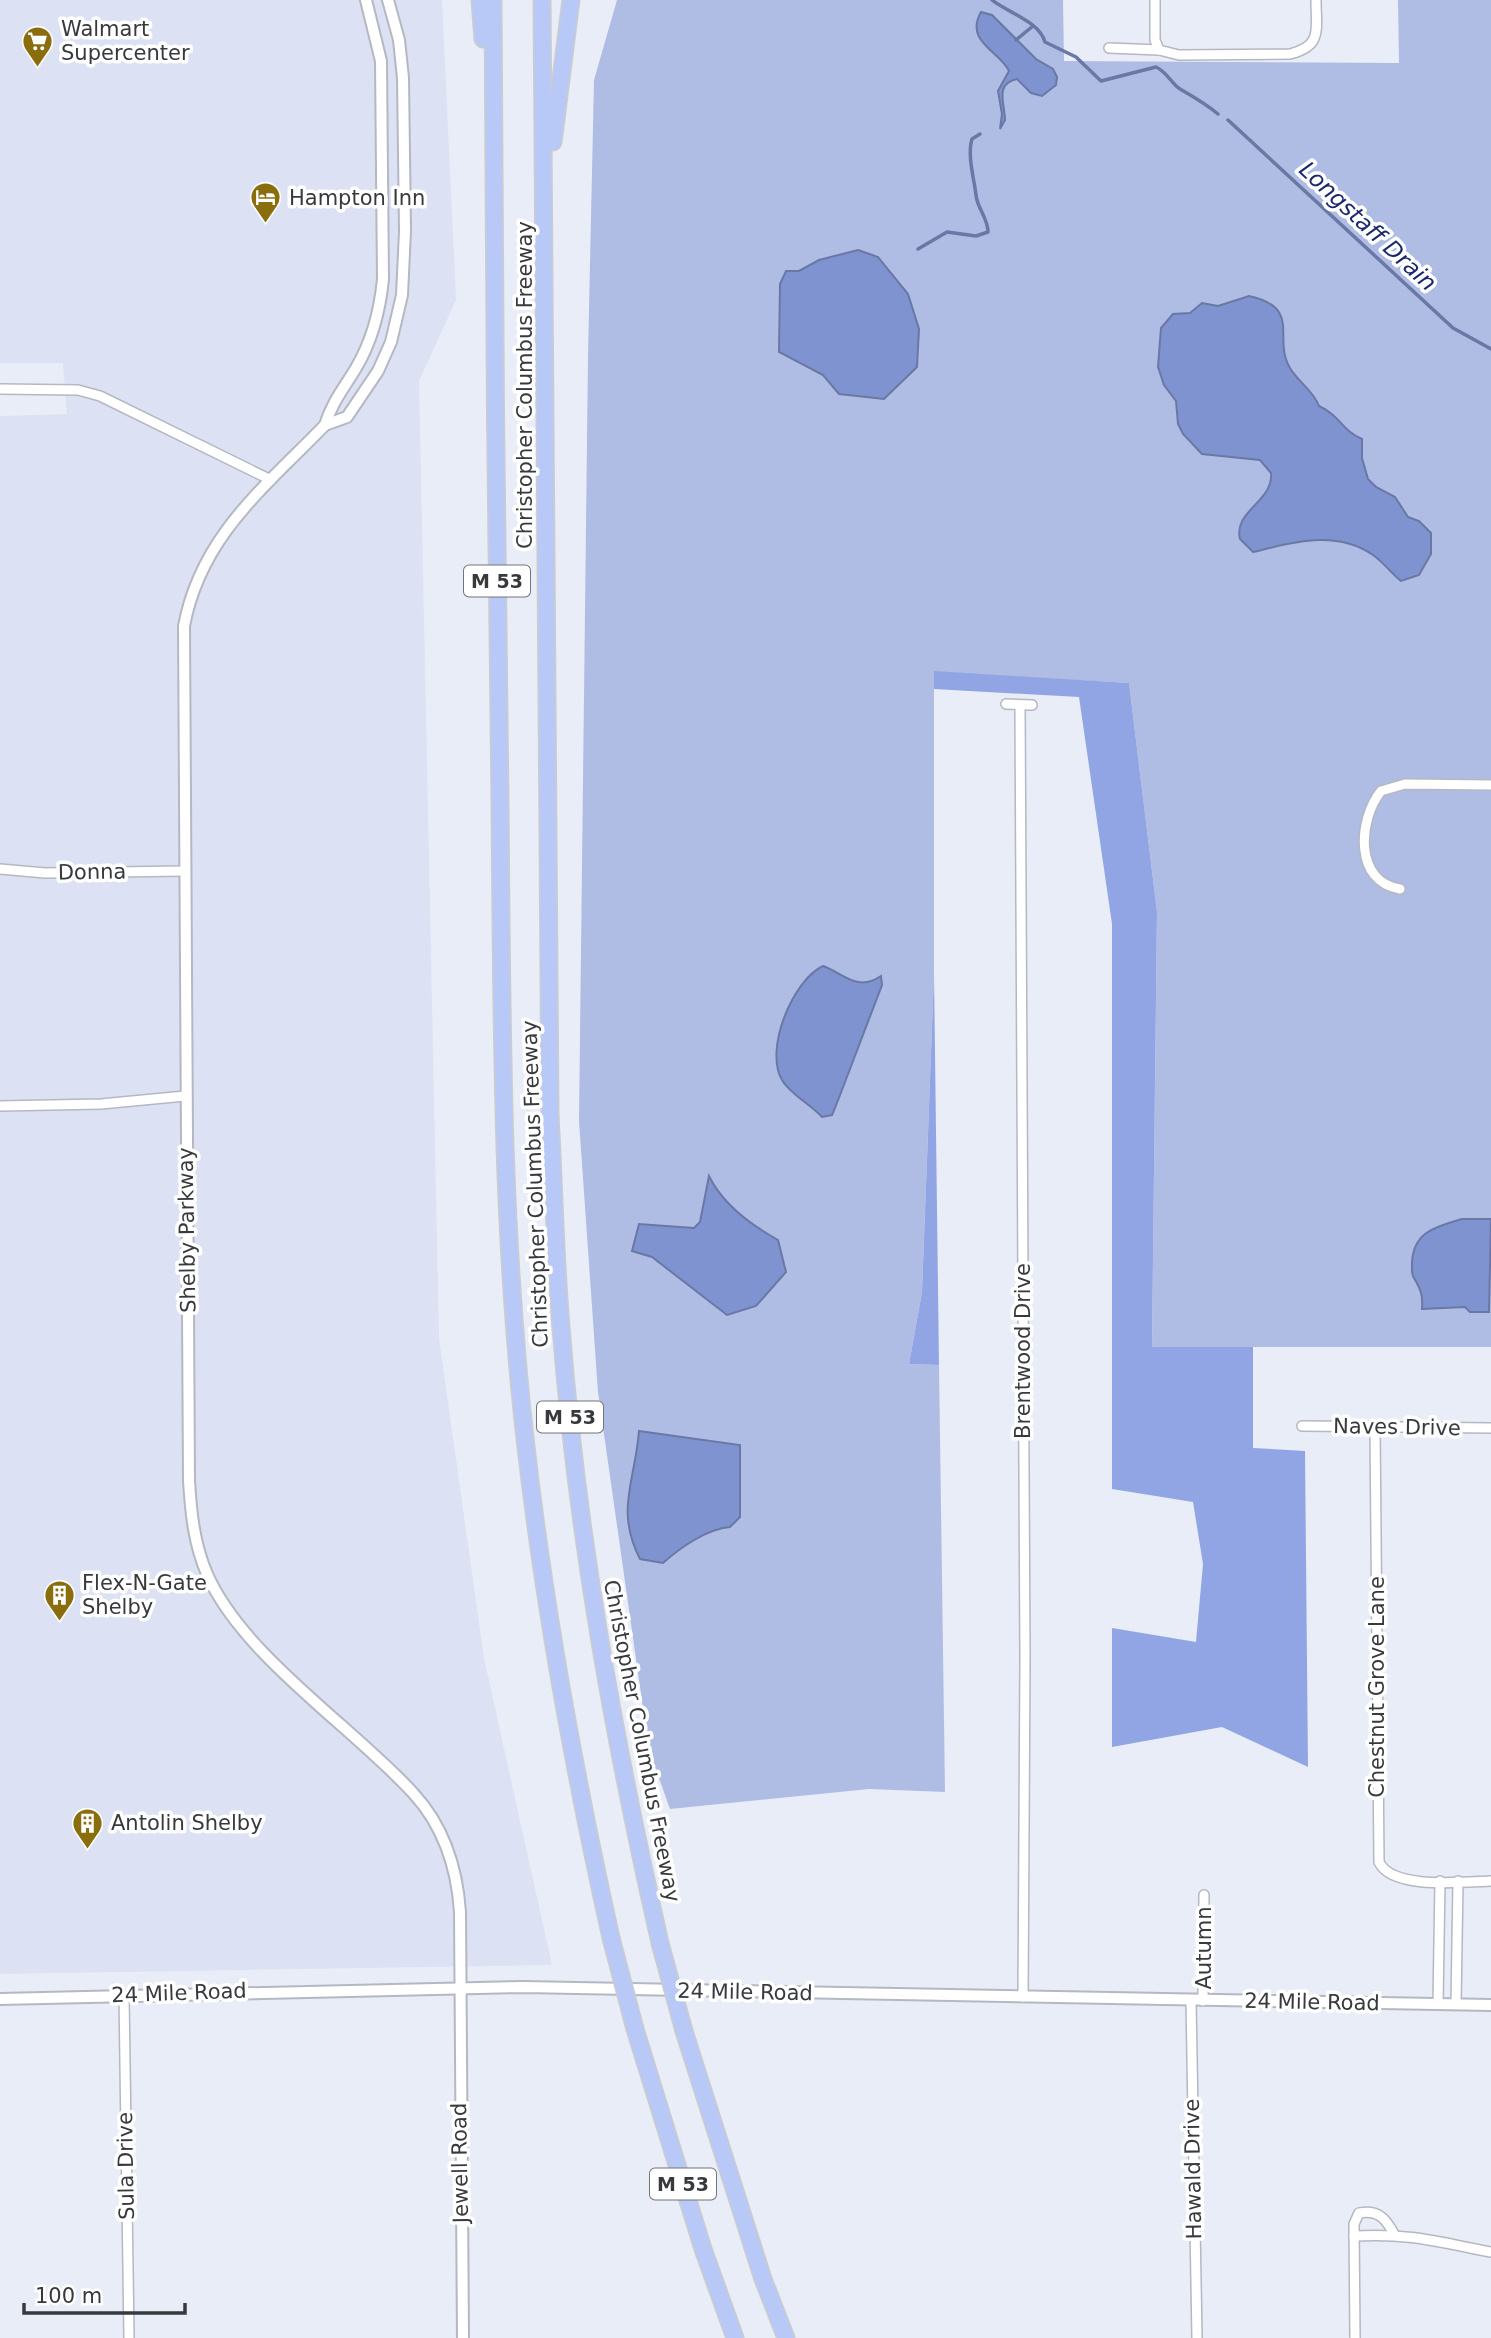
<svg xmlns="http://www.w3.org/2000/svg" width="1491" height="2338" viewBox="0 0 1491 2338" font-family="'DejaVu Sans',sans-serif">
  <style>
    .built { fill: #dce2f3 }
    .green { fill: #afbde4 }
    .forest { fill: #91a5e4 }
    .water { fill: #7f93d0; stroke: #6978a4; stroke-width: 2 }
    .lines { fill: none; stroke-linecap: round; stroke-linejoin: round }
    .stream { stroke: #6978a4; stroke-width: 3.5 }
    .minor-casing { stroke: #b5b8c2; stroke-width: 12 }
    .tertiary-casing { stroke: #b5b8c2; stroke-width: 14 }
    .motorway-casing { stroke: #cbcccc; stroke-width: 19 }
    .minor { stroke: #fff; stroke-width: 9 }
    .tertiary { stroke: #fff; stroke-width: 10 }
    .motorway { stroke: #b8c9f8; stroke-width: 16 }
    .motorway-bridge-casing { stroke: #cbcccc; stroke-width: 19; stroke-linecap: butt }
    .motorway-bridge { stroke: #b8c9f8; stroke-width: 16 }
    .labels { text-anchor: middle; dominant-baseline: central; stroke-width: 7; stroke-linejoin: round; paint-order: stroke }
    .shield { fill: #fff; stroke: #737476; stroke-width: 2 }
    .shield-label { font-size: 19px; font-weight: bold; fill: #37393c }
    .poi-label { font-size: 21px; fill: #37393c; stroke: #fff; text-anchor: start }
    .street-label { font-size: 21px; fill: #37393c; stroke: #fff }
    .water-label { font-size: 23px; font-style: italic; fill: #1b286f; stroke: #fff }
  </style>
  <rect width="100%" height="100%" fill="#e9edf7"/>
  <!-- built -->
  <path class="built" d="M0,0H442L456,300L419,381L439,1339L484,1658L552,1965L0,1974V416L67,414L63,363H0Z"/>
  <!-- green -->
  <path class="green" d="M617,0H1063L1064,61L1399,63L1398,0H1491V1347H1152L1157,912L1129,683L934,672V974L922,1292L909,1364L939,1365L945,1792L869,1789L670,1809L649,1750L598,1392L579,1121L588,356L594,80Z"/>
  <!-- forest -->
  <g class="forest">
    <path d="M934,671L1129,683L1157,912L1152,1347H1253V1448L1305,1451L1308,1767L1222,1727L1112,1747V1628L1196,1642L1203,1564L1193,1502L1112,1489V924L1079,697L934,689Z"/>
    <path d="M934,974L939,1365L909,1364L922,1292Z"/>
  </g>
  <!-- water -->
  <g class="water">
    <path d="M981,12L992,15L1036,59L1053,69L1057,77L1056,85L1042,96L1031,93L1017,79C994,84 1005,104 1005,120L1000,129L1002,114L998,91L1009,71C1000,51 964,42 981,12Z"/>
    <path d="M858,250L878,257L908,294L919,329L917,367L884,399L839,394L823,375L779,352L780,284L786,271H799L819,260Z"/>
    <path d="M1249,296C1303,308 1272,338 1290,368C1299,383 1313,390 1319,406C1342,417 1340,429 1362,439V458L1368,479L1376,487L1395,497L1408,517L1419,521L1431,533V554L1419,575L1401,581C1391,573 1383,562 1373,555C1335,529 1291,543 1253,552L1240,539C1233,511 1274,501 1271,473L1260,460L1202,454L1183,434L1178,424L1176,401L1164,385L1158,367L1161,328L1173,314L1190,313L1202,303L1218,306Z"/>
    <path d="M823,966C845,974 857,992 881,976L882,985L837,1103L832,1115L822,1117C810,1104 790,1094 782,1080C764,1049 793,980 823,966Z"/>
    <path d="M709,1176C723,1205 751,1225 778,1240L786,1272L756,1306L727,1315L652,1257L632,1251L639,1224L694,1228L700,1222Z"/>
    <path d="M1462,1219H1491L1489,1312H1470L1465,1307L1422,1309C1423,1295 1421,1290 1414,1278C1411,1274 1412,1267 1412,1262C1414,1231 1436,1227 1462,1219Z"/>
    <path d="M639,1431L740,1445V1517L730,1527C707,1529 681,1547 663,1563L640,1559C615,1510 635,1482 639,1431Z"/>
  </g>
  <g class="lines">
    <!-- stream -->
    <g class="stream">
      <path d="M992,0C1008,13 1039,21 1045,42L1076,57L1101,81L1156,67C1167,72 1172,84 1180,89C1194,97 1206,104 1218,114"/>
      <path d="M1016,40L1033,26"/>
      <path d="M1228,120L1453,328L1491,349"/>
      <path d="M918,249L947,232L976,236L988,232C988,218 977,208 976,195C974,178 967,155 972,139L980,134"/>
    </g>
    <defs>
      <g id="minor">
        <path d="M1155,0V40L1159,50"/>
        <path d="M1109,48L1159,50L1179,55L1290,54C1323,46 1316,29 1316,0"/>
        <path d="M0,389L78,390L100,396L271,480"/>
        <path d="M1006,704L1032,705"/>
        <path d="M1020,705L1025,1659L1023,1997"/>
        <path d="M0,869L45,873L184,871"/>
        <path d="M1400,889C1354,882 1358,820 1381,791L1405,784L1491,785"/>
        <path d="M0,1106L101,1104L185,1096"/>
        <path d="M1302,1426L1491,1428"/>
        <path d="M1375,1427L1379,1862C1392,1890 1463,1882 1491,1881"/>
        <path d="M124,1995L129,2338"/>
        <path d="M1191,2001L1197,2338"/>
        <path d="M1203,2001L1204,1895"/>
        <path d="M1438,2004L1440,1881"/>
        <path d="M1456,2004L1458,1881"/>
        <path d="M1354,2236C1410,2233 1438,2242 1491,2252"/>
        <path d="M1355,2338L1354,2224L1359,2213C1378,2209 1386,2219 1394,2234"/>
      </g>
      <g id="tertiary">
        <path d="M388,0L399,40L403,78L405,231L402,295L391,342L378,371L347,417L325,425C264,488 201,536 184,626L189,1481C191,1513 194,1544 207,1574C243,1656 353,1727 414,1794C444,1827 457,1867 460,1912L463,2338"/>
        <path d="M325,425C332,402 344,388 356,368C372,341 380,310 383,279L381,61L366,0"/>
        <path d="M0,1999L523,1987L1491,2005"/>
      </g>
      <g id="motorway">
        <path d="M480,0L483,39"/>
        <path d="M493,0C493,267 497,535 500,802C502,1017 501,1233 526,1447C545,1612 575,1776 611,1938"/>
        <path d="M542,0L550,1115C554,1186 555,1256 561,1327C577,1535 614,1740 660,1943"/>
        <path d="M553,142L571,0"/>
        <path d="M635,2029L703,2249L735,2338"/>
        <path d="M684,2031L763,2279L786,2338"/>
      </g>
    </defs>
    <!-- minor casing -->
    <use href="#minor" class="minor-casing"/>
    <!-- tertiary casing -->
    <use href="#tertiary" class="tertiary-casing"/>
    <!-- motorway casing -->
    <use href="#motorway" class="motorway-casing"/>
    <!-- minor -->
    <use href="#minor" class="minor"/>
    <!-- tertiary -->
    <use href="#tertiary" class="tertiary"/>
    <!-- motorway -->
    <use href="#motorway" class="motorway"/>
    <defs>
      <g id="motorway-bridge">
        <path d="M611,1938L635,2029"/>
        <path d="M660,1943L684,2031"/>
      </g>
    </defs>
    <!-- motorway-bridge casing -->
    <use href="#motorway-bridge" class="motorway-bridge-casing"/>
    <!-- motorway-bridge -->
    <use href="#motorway-bridge" class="motorway-bridge"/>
  </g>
  <!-- icons -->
  <defs>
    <symbol id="supermarket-pin" viewBox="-11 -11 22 30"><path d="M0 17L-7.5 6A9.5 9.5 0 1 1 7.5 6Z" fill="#8a6e0e" stroke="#fff"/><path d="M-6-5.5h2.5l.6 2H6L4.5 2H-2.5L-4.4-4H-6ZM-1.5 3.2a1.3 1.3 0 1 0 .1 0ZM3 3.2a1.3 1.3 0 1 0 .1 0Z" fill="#fff"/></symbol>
    <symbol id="hotel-pin" viewBox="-11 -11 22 30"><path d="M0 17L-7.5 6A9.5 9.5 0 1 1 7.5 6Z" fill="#8a6e0e" stroke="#fff"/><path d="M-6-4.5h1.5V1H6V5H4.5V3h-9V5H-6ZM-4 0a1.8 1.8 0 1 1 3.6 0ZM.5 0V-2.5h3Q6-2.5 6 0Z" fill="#fff"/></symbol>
    <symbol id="building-pin" viewBox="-11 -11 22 30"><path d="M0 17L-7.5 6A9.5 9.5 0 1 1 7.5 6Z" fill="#8a6e0e" stroke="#fff"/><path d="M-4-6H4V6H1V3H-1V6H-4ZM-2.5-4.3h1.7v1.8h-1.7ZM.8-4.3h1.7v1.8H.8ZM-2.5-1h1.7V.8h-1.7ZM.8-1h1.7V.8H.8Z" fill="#fff"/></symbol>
  </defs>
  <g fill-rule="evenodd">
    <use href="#supermarket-pin" x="20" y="24" width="35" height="47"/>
    <use href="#hotel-pin" x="248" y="180" width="35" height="47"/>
    <use href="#building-pin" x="42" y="1578" width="35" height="47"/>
    <use href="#building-pin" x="70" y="1806" width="35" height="47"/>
  </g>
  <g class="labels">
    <!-- shield labels -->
    <g class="shield">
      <rect x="464" y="565.5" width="66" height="31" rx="5"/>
      <rect x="537" y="1401.5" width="66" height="31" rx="5"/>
      <rect x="650" y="2168.5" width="66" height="31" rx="5"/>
    </g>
    <g class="shield-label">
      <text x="497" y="581">M 53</text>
      <text x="570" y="1417">M 53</text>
      <text x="683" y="2184">M 53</text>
    </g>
    <!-- poi labels -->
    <g class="poi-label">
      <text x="61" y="29">Walmart<tspan x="61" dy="24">Supercenter</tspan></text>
      <text x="289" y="198">Hampton Inn</text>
      <text x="82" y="1583">Flex-N-Gate<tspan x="82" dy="24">Shelby</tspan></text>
      <text x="111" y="1823">Antolin Shelby</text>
    </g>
    <!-- street labels -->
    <g class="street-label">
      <text transform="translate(525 385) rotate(-90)">Christopher Columbus Freeway</text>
      <text transform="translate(92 872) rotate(-1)">Donna</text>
      <text transform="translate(535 1184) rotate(-92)">Christopher Columbus Freeway</text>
      <text transform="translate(187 1230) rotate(-91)">Shelby Parkway</text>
      <text transform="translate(1023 1351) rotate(-90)">Brentwood Drive</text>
      <text transform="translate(1397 1427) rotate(1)">Naves Drive</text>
      <text transform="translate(1377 1687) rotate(-90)">Chestnut Grove Lane</text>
      <text transform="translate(642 1741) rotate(79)">Christopher Columbus Freeway</text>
      <text transform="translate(1204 1948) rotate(-90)">Autumn</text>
      <text transform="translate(745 1992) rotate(1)">24 Mile Road</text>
      <text transform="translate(179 1993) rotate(-2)">24 Mile Road</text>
      <text transform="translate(1312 2002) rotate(1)">24 Mile Road</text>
      <text transform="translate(460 2163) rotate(-91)">Jewell Road</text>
      <text transform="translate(126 2166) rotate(-91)">Sula Drive</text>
      <text transform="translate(1193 2169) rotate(-91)">Hawald Drive</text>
    </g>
    <!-- water labels -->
    <g class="water-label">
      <text transform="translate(1368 226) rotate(43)">Longstaff Drain</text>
    </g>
  </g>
  <!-- scale -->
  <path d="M24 2303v10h161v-10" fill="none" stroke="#37393c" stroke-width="3.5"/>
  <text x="35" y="2303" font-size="21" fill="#37393c" stroke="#ffffff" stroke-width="5" paint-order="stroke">100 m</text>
</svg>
